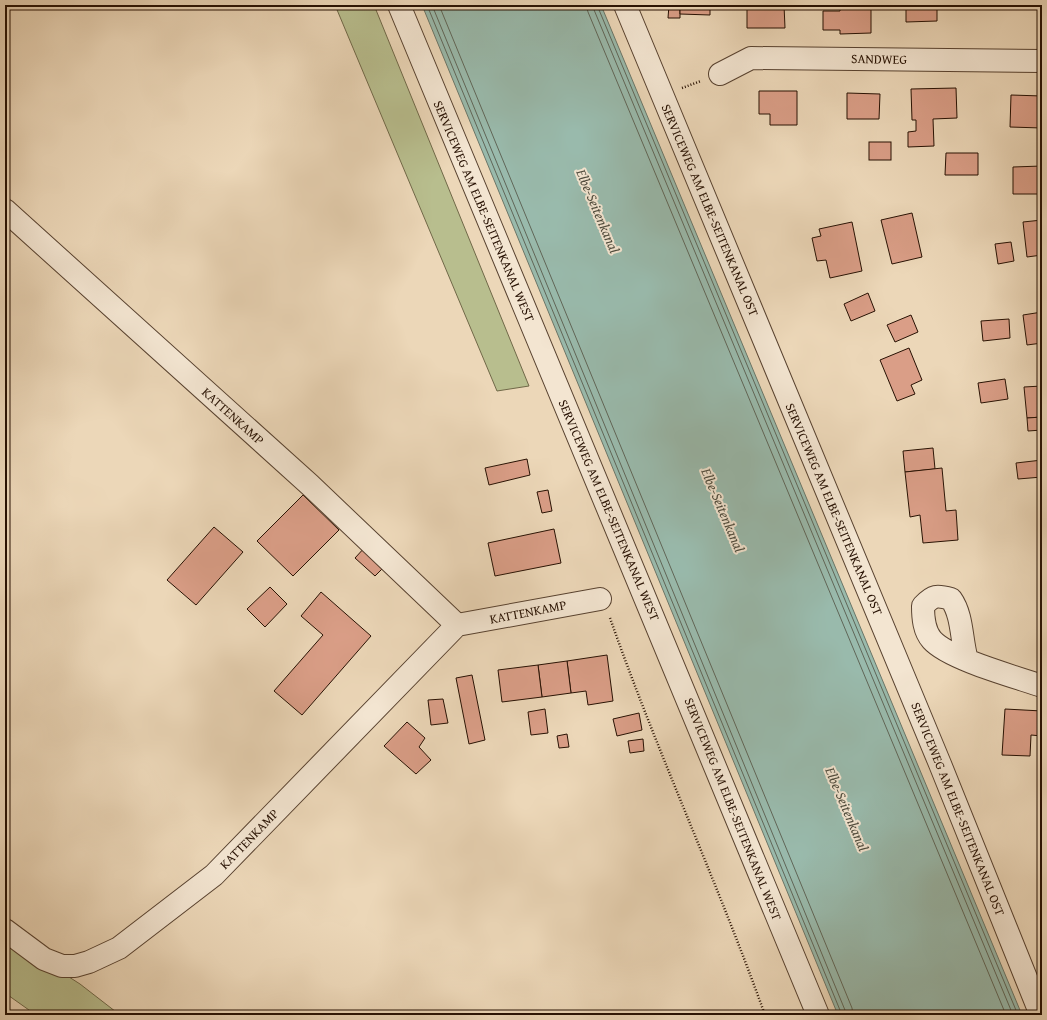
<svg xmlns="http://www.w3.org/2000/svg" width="1047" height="1020" viewBox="0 0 1047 1020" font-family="'Gentium Book Plus',serif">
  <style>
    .green { fill: #b8be8e; stroke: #706848 }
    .water { fill: #99baac; stroke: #6b7668 }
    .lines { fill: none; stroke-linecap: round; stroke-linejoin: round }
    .shore { stroke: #606658; stroke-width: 1 }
    .building { fill: #da9e87; stroke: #271103 }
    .minor-casing { stroke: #584230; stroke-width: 24 }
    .path { stroke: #271103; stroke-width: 2.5; stroke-dasharray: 1 2; stroke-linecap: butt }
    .minor { stroke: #f3e5d1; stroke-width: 22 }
    .labels { text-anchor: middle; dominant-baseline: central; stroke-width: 4; stroke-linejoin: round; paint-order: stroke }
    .street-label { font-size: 13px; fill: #271103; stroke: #f3e5d1 }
    .water-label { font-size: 14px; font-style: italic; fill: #4f4c3e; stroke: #f3e5d1 }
  </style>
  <rect width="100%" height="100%" fill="#ecd7b8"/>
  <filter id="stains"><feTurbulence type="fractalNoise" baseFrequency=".005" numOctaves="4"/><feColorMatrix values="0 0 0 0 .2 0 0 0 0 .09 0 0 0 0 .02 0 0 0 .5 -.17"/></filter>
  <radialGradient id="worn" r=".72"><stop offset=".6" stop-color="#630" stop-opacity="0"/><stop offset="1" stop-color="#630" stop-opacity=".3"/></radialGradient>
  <!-- green -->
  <g class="green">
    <path d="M335,5H374L529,386L497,391Z"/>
    <path d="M5,936L80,984L120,1015H36L5,993Z"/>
  </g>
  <!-- water -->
  <path class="water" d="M422,5H601L1022,1015H838Z"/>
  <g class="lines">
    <!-- shore -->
    <g class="shore">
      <path d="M427,5L842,1015"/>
      <path d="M432,5L847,1015"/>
      <path d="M439,5L852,1008L853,1015"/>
      <path d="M586,5L588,12L1006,1015"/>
      <path d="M592,5L1013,1015"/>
      <path d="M597,5L1018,1015"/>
    </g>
  </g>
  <!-- building -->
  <g class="building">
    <path d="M669,5H680V18H668Z"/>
    <path d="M680,5H710V15L680,14Z"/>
    <path d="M747,5H784L785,28H747Z"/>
    <path d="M840,5H871V33L840,34V30H823V11H840Z"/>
    <path d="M906,5H937V21L906,22Z"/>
    <path d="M956,88L957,118L933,119L934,146L908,147V132L916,131V120H912L911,89Z"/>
    <path d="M759,91H797V125H770V114H759Z"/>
    <path d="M847,93L880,94L879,119H847Z"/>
    <path d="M1011,95L1042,96V128L1010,127Z"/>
    <rect x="869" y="142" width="22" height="18"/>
    <path d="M946,153H978V175H945Z"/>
    <path d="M1042,166V194H1013V167Z"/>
    <path d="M912,213L922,257L892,264L881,220Z"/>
    <path d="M1042,220V255L1027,257L1023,222Z"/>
    <path d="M852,222L862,271L830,278L826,260L817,261L812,238L821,236L819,229Z"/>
    <path d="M1011,242L1014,261L998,264L995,244Z"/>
    <path d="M868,293L875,311L851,321L844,304Z"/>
    <path d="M1042,312V343L1027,345L1023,315Z"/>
    <path d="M911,315L918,332L895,342L887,325Z"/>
    <path d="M1009,319L1010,338L983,341L981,321Z"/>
    <path d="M909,348L922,380L911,385L915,394L897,401L880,360Z"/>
    <path d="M1005,379L1008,399L981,403L978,383Z"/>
    <path d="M1042,386V417L1027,418L1024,387Z"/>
    <path d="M1042,417V430L1028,431L1027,418Z"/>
    <path d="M933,448L935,469L905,472L903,451Z"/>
    <path d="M527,459L530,475L489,485L485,468Z"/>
    <path d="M1042,460V477L1018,479L1016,463Z"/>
    <path d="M942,468L946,511L956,510L958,540L923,543L920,515L910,517L905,472Z"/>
    <path d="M1042,489V521L1038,490Z"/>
    <path d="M548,490L552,511L542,513L537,492Z"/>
    <path d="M303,495L339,530L293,576L257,541Z"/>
    <path d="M214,527L243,552L196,605L167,580Z"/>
    <path d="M554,529L561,563L495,576L488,543Z"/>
    <path d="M366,546L386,565L375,576L355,558Z"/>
    <path d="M270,587L287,604L265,627L247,609Z"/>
    <path d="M321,592L371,636L302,715L274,691L323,635L301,616Z"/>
    <path d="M607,655L613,701L588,705L586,691L571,693L567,661Z"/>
    <path d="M567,661L571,693L542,697L538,665Z"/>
    <path d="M538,665L542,697L502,702L498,670Z"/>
    <path d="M472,675L485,740L469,744L456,678Z"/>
    <path d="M443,699L448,723L431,725L428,700Z"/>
    <path d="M545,709L548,733L531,735L528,712Z"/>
    <path d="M1005,709L1042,711V736L1031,735L1030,756L1002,755Z"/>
    <path d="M639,713L642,730L617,736L613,719Z"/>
    <path d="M407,722L425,738L419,747L431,760L416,774L384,746Z"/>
    <path d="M567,734L569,747L559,748L557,736Z"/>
    <path d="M643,739L644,751L630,753L628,741Z"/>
  </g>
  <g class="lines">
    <defs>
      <g id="minor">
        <path d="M399,5L818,1015"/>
        <path d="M625,5L940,764L1041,1015"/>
        <path d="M720,74L751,58L1042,61"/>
        <path d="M5,210L310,485L457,625"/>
        <path d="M967,660C961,640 963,616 951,599C937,595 933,595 923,606C923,618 924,631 932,640C949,659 1016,677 1042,686"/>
        <path d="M5,930L44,959L62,966H75L89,962L119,948L214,875L457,625L600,599"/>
      </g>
    </defs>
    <!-- minor casing -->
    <use href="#minor" class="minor-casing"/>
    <!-- path -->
    <g class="path">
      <path d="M682,88L701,81"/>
      <path d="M610,618C657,752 717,881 765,1015"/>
    </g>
    <!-- minor -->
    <use href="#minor" class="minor"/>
  </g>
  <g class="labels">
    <!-- street labels -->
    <g class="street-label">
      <text transform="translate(879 59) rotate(1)">SANDWEG</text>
      <text transform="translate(710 210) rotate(67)">SERVICEWEG AM ELBE-SEITENKANAL OST</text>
      <text transform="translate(484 211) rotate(67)">SERVICEWEG AM ELBE-SEITENKANAL WEST</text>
      <text transform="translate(233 416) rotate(42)">KATTENKAMP</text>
      <text transform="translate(834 509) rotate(67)">SERVICEWEG AM ELBE-SEITENKANAL OST</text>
      <text transform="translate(609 510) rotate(67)">SERVICEWEG AM ELBE-SEITENKANAL WEST</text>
      <text transform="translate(528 612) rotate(-11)">KATTENKAMP</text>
      <text transform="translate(733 809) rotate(68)">SERVICEWEG AM ELBE-SEITENKANAL WEST</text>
      <text transform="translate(958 809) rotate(68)">SERVICEWEG AM ELBE-SEITENKANAL OST</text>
      <text transform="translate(249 839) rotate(-46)">KATTENKAMP</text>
    </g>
    <!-- water labels -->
    <g class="water-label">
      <text transform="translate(598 211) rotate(67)">Elbe-Seitenkanal</text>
      <text transform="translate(723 510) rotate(67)">Elbe-Seitenkanal</text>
      <text transform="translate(847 809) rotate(67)">Elbe-Seitenkanal</text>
    </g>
  </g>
  <!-- margin -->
  <rect width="1047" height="1020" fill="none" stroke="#ecd7b8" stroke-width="20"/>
  <rect x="6" y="6" width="1035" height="1008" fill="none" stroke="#271103" stroke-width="2"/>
  <rect x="10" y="10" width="1027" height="1000" fill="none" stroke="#271103"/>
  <rect width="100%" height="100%" filter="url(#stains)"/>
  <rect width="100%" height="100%" fill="url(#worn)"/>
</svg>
